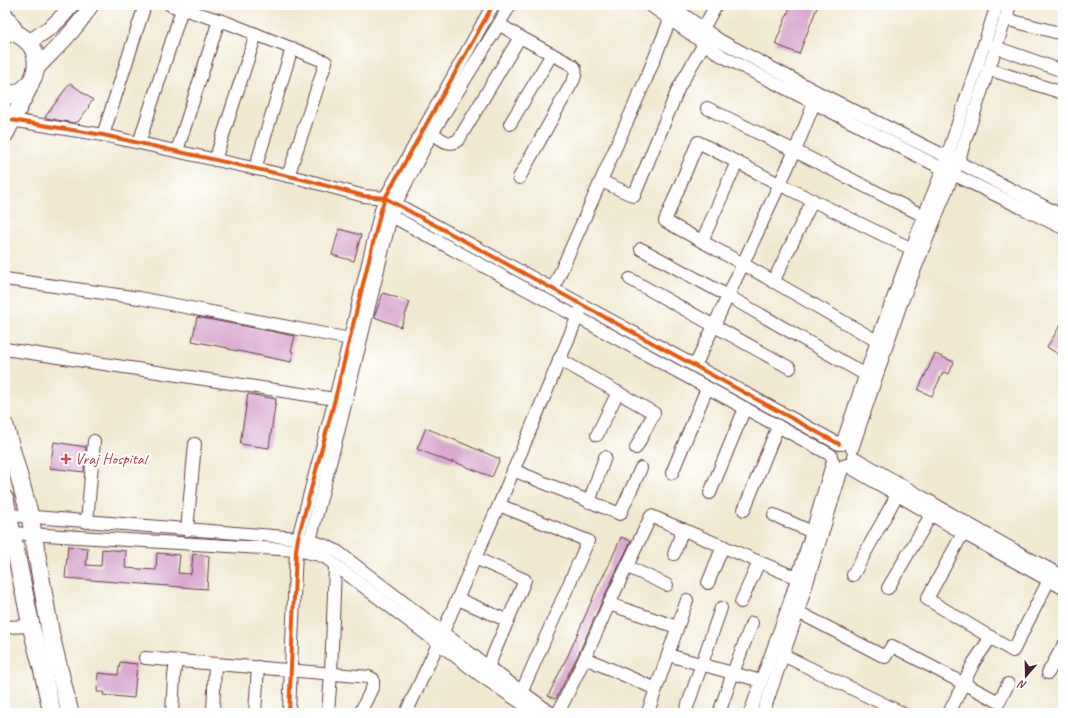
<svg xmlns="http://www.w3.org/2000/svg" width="1068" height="718" viewBox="0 0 1068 718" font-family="Caveat,sans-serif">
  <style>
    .building { fill: #d9a9d0 }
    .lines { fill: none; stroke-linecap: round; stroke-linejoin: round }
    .minor-casing { stroke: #633d44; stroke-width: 14 }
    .major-casing { stroke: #633d44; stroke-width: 17 }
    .highway-casing { stroke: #633d44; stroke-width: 19 }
    .minor { stroke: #fff; stroke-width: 12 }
    .major { stroke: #fff; stroke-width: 15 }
    .highway { stroke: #fff; stroke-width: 17 }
    .cycleway-casing { stroke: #fff; stroke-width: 6 }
    .cycleway { stroke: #e8590c; stroke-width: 4 }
    .health-dot { fill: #e0444e; stroke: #fff; stroke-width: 1.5 }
    .labels { text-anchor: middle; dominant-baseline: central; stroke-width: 4; stroke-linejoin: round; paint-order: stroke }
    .health-label { font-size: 16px; fill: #be3a42; stroke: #fff; text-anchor: start }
  </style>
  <rect width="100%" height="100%" fill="#fff"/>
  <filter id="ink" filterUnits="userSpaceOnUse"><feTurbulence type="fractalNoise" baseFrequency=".025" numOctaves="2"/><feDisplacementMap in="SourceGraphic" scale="8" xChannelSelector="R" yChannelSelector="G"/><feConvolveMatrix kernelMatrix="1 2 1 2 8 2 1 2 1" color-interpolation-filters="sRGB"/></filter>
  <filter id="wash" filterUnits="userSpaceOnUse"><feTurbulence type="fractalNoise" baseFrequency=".012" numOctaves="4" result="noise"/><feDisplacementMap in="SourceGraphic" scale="16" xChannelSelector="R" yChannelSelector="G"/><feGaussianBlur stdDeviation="0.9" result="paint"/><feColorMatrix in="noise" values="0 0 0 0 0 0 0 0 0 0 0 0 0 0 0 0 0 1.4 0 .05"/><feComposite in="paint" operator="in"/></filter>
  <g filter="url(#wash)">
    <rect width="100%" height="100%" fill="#f0e9d0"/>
    <g id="blocks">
      <!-- building -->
      <g class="building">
        <path d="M791,5H818L799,54L775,44Z"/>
        <path d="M70,83L93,100L88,106L89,107L78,122L76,121L74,123L46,118L45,117Z"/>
        <path d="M339,229L361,235L354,261L332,255Z"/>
        <path d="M383,293L410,302L401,327L374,317Z"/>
        <path d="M197,317L295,336L291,351L293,352L291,362L228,349V348L192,341Z"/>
        <path d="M1063,321V357L1047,347Z"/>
        <path d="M935,354L954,362L949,374L943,372L932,396L918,390Z"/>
        <path d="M248,394L276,399L269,448L240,444Z"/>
        <path d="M426,428L500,459L492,477L452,461V463L417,449Z"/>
        <path d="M54,442L86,447L84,472L50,468Z"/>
        <path d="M621,537L631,541L602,601L578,655L556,699L548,696L570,651L598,586L608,567Z"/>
        <path d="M68,546L88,548L86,565L101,566L102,549L126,551L125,568L156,570L157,553L180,555L178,573L191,574L193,554L209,556L207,589L65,578Z"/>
        <path d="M120,662L137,664L134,698L103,695L104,692H97L98,673L118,675Z"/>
      </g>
    </g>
  </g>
  <g filter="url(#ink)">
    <use href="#blocks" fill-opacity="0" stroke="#633d44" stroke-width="1"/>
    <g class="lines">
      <defs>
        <g id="minor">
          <path d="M170,5L228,23L326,62L288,176"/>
          <path d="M650,5L722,56L953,174L1063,228"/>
          <path d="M670,5L719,40L732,47L819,93L947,157L958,162L1063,216"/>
          <path d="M1005,19L1063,34"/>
          <path d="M499,24L520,37L572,65C577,69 576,73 574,79L519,178"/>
          <path d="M703,29L716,5"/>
          <path d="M995,47L1063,71"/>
          <path d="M988,69L1063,93"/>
          <path d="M707,108L795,151L924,216"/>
          <path d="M11,120L103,135L302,179L364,196L385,198L839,444"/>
          <path d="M510,124L552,54"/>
          <path d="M432,133C441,139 450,148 459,139L520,37"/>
          <path d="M103,135L145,5"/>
          <path d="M139,143L182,9"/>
          <path d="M177,151L219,20"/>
          <path d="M215,160L256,34"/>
          <path d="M255,169L292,48"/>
          <path d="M601,181L634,196L679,87L704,44"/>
          <path d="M386,213L831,455"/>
          <path d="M702,241L737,162"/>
          <path d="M641,249L728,296L866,375"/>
          <path d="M5,279L139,298L350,339"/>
          <path d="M630,279L790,368"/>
          <path d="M773,282L813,200"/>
          <path d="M553,289L646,79L670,20"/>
          <path d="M877,341L743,264L665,221L698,142L779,184L912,249"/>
          <path d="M5,349L335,399"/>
          <path d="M559,359L654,413L636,448"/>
          <path d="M695,366L728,296L795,151L817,96"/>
          <path d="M597,435L618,392"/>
          <path d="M842,444L877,341L924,216L943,169L997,5"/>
          <path d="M852,449L900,306L958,162L1010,5"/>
          <path d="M853,457C923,496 991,540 1063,576"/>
          <path d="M846,465L963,533L1063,588"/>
          <path d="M513,470L620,514L641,468"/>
          <path d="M672,473L707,388"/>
          <path d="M710,493L745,408"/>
          <path d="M589,502L605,457"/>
          <path d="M499,505L588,541L522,691"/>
          <path d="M744,510L778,426"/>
          <path d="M5,515H9L298,538C312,541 325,544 338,552L488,667L551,713"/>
          <path d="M774,515L812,532"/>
          <path d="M87,522L94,441"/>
          <path d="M5,528L12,533L296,550L319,555L326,558L480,675L536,713"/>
          <path d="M187,530L195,444"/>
          <path d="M963,533L927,599L1013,651L1049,580"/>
          <path d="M307,552L342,417L391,216L396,203L432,133L499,24L510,5"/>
          <path d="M674,554L683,529"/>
          <path d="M475,558L525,580L488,667"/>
          <path d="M628,567L667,585"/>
          <path d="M853,575L897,495"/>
          <path d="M708,583L723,546"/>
          <path d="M888,588L931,515"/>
          <path d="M458,599L508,621"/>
          <path d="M741,602L759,562"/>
          <path d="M609,604L677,627"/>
          <path d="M798,612L885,657L892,646L999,702L1008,684"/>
          <path d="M5,627L31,626"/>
          <path d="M443,632L475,558L499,505L580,311"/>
          <path d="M668,655L761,681"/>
          <path d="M783,655L902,713"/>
          <path d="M145,658L369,677L373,679V686L360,713"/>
          <path d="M585,658L656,689"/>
          <path d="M1048,673L1063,646"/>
          <path d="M172,713L174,676L176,661"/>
          <path d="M213,713L215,664"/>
          <path d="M255,713L258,667"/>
          <path d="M289,713L296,550L298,538L335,399L381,210L385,198L493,5"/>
          <path d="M328,713L331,674L335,566"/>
          <path d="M406,713L438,644"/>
          <path d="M558,713L585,658L609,604L651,516L797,578"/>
          <path d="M649,713L648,712L687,600"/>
          <path d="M685,713L721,608"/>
          <path d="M719,713L733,673L752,623"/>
          <path d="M750,713L789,604L812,532L833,461"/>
          <path d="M763,713L798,612L843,466"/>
          <path d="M949,713L974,662L991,637"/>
        </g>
        <g id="major">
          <path d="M29,42C46,31 59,23 71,5"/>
          <path d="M37,68C56,48 77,29 91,5"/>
        </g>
        <g id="highway">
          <path d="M5,16L16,33"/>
          <path d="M5,31C51,37 42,96 5,95"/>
          <path d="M5,134L30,85"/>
          <path d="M5,426L30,516L51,636L70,713"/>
          <path d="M5,499L31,626L41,664L52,713"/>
        </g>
      </defs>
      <!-- minor casing -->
      <use href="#minor" class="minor-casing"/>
      <!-- major casing -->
      <use href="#major" class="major-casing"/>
      <!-- highway casing -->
      <use href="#highway" class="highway-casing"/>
      <!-- minor -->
      <use href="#minor" class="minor"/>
      <!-- major -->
      <use href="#major" class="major"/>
      <!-- highway -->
      <use href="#highway" class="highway"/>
      <defs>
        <g id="cycleway">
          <path d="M11,120L103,135L302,179L364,196L385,198L839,444"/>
          <path d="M289,713L296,550L298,538L335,399L381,210L385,198L493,5"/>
        </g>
      </defs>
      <!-- cycleway casing -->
      <use href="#cycleway" class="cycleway-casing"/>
      <!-- cycleway -->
      <use href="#cycleway" class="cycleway"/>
    </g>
  </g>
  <!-- markers -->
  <path class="health-dot" d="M64 453h4v4h4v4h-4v4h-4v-4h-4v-4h4z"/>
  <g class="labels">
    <!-- health labels -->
    <g class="health-label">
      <text x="75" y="459">Vraj Hospital</text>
    </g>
  </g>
  <!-- margin -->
  <rect width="1068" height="718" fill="none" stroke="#fff" stroke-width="20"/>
  <!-- north arrow -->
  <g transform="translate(1026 676) rotate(200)" stroke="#ffffff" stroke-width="3" paint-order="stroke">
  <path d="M0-3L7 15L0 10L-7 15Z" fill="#4a1f2b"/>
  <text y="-6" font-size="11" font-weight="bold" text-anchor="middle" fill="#4a1f2b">N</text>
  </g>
</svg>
